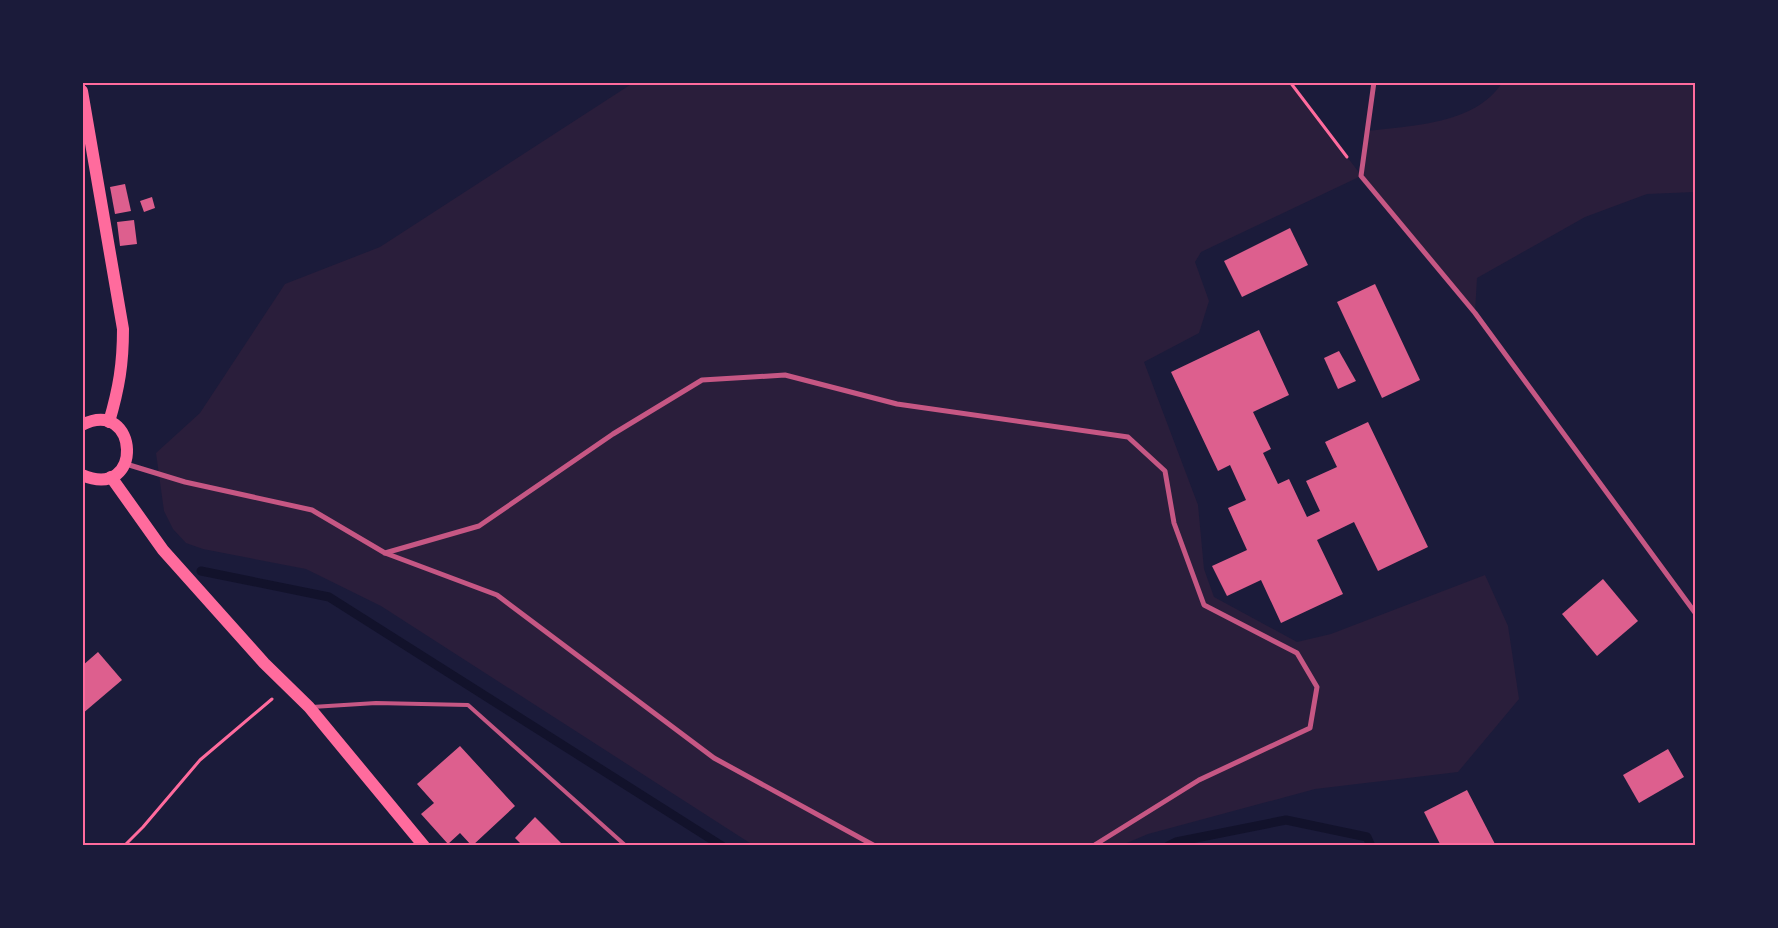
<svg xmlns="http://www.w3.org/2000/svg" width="1778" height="928" viewBox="0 0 1778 928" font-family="Signika,sans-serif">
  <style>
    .green { fill: #2a1e3b }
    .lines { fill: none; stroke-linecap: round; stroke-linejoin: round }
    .stream { stroke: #12122b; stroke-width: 9 }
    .building { fill: #dd5f8e }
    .path { stroke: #ff6b9d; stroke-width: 3 }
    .service { stroke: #c65784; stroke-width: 4 }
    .minor { stroke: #c65784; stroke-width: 5 }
    .primary { stroke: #ff6b9d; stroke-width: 12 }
    .neatline { fill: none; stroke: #ff6b9d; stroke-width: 2 }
  </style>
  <rect width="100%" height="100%" fill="#1b1b3a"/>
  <!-- green -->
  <path class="green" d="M633,83H1290L1361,175L1368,131C1413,125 1474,125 1502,83H1695V192L1647,194L1585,217L1477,278L1475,313L1361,176L1201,252L1195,262L1209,301L1199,333L1144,362L1198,505L1204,569L1214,597L1297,642L1331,634L1485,575L1508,626L1519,699L1458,772L1315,789L1148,834L1122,845H753L381,606L306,569L203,549L186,543L173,529L164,511L156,453L200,413L285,284L380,247Z"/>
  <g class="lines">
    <!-- stream -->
    <g class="stream">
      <path d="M201,571L329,597L722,846"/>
      <path d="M1168,846L1176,842L1286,820L1367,837L1371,846"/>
    </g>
  </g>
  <!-- building -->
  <g class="building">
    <path d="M125,184L131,211L115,214L110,187Z"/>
    <path d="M152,197L155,208L144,212L140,201Z"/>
    <path d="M134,220L137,244L120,246L117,222Z"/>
    <path d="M1290,228L1308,265L1242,297L1224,261Z"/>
    <path d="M1375,284L1420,380L1382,398L1337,302Z"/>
    <path d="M1259,330L1289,395L1253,412L1271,449L1263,453L1278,484L1289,479L1307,517L1320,511L1306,481L1337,467L1325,442L1368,422L1428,547L1378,571L1354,522L1317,540L1343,594L1281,623L1261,580L1227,596L1212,566L1247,550L1228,508L1246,500L1230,465L1218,471L1171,372Z"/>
    <path d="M1339,351L1356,381L1338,389L1324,358Z"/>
    <path d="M1603,579L1638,621L1597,656L1562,614Z"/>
    <path d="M98,652L122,680L82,714V666Z"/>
    <path d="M460,746L515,806L472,846L460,833L448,844L421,814L434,803L417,784Z"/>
    <path d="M1668,749L1684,777L1639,803L1623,775Z"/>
    <path d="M1467,790L1496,846H1441L1424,812Z"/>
    <path d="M535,817L564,846H523L515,838Z"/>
  </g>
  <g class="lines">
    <!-- path -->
    <g class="path">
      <path d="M1290,82L1347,157"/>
      <path d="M124,846L143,827L200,760L272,699"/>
    </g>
    <!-- service -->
    <path class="service" d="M312,707L376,703L468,705L626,846"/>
    <!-- minor -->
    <g class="minor">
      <path d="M1374,82L1361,176L1475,313L1696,614"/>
      <path d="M126,464L185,482L312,510L385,553L497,595L714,758L875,846"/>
      <path d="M385,553L479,526L613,434L702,380L785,375L897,404L1128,437L1165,471L1174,523L1204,605L1297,653L1317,687L1310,728L1199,780L1093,846"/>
    </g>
    <!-- primary -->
    <g class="primary">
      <path d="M82,91L123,329C123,364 119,388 109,422"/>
      <path d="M82,425C139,396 145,502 82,475"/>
      <path d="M111,477L163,550L264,663L309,707L424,846"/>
    </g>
  </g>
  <!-- border -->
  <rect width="1778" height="928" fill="none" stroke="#1b1b3a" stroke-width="168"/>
  <rect x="84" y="84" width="1610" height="760" class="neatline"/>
</svg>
